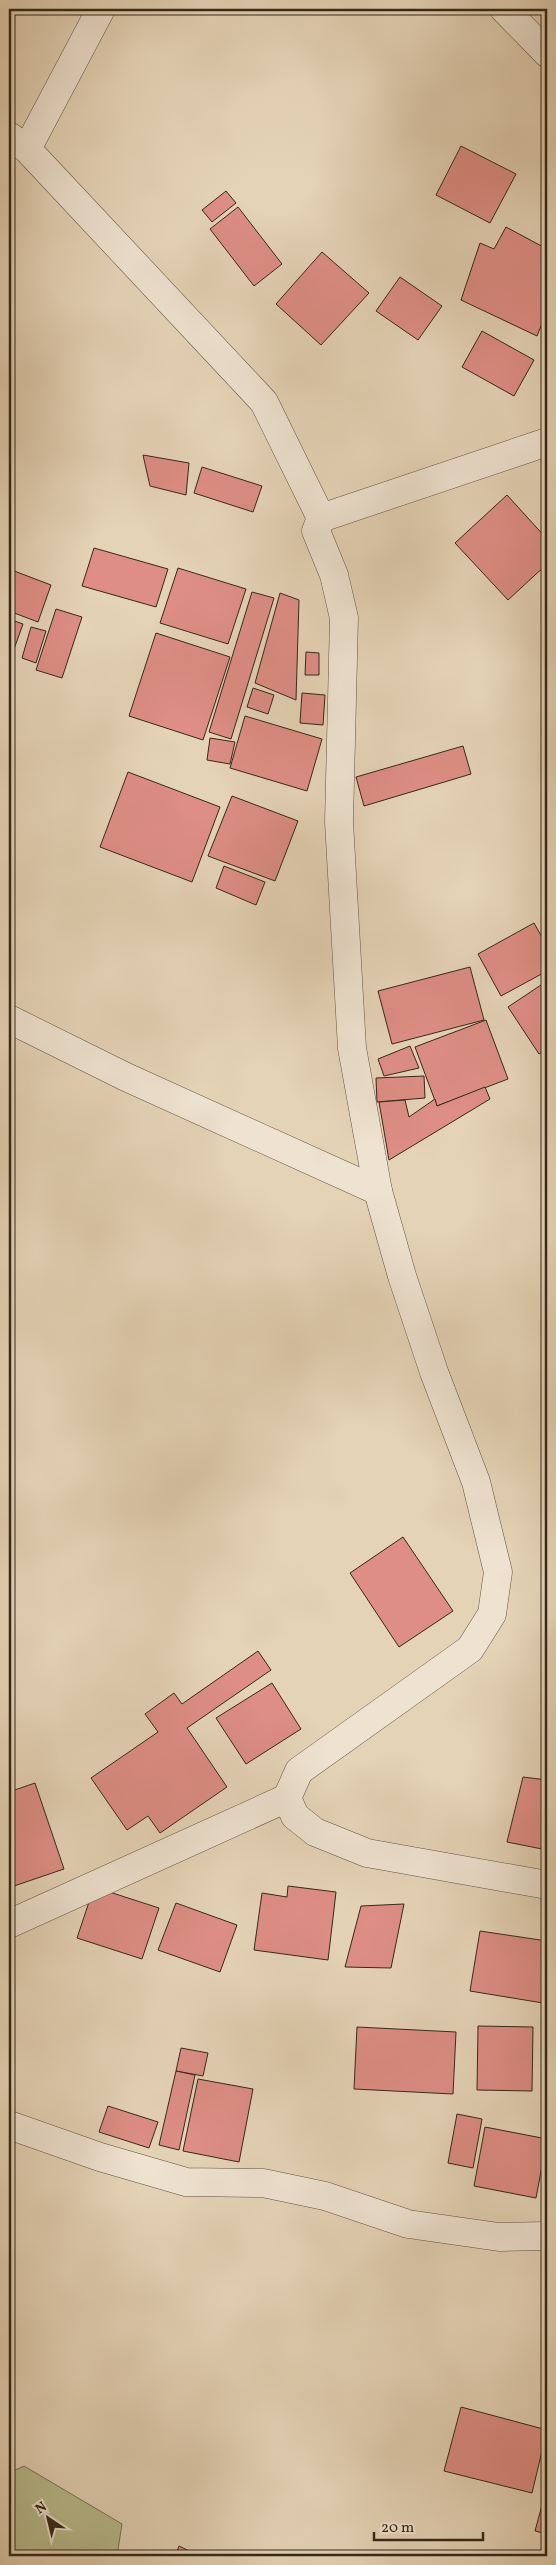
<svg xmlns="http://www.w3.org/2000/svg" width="556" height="2565" viewBox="0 0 556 2565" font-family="Vollkorn,serif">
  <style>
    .green { fill: #b8bb8c; stroke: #767253 }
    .building { fill: #de8e85; stroke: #34281a }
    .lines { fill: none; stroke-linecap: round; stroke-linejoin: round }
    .street-casing { stroke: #605341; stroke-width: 29 }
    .street { stroke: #eee2d0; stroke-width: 28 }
  </style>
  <rect width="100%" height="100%" fill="#e5d3b6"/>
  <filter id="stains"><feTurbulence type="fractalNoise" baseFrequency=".004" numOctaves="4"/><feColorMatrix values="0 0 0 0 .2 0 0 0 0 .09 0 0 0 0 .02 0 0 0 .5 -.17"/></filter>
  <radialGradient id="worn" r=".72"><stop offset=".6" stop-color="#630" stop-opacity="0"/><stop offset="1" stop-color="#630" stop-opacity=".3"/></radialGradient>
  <!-- green -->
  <path class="green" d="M24,2466L122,2524L117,2556H9V2473Z"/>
  <!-- building -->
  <g class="building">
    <path d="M461,146L516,174L490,223L436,195Z"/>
    <path d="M226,191L236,203L212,222L202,210Z"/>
    <path d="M238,207L282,264L254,286L210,229Z"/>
    <path d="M506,227L547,249V311L537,336L461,300L480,243L494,249Z"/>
    <path d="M322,252L369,293L321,345L276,304Z"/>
    <path d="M400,277L442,306L418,340L376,311Z"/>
    <path d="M482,331L534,360L514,396L462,367Z"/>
    <path d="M143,455L189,463L186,495L150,486Z"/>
    <path d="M202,467L262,486L253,512L194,493Z"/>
    <path d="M507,495L547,539V564L508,600L455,543Z"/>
    <path d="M94,548L168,569L156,607L82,586Z"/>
    <path d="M178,568L246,589L228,644L160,623Z"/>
    <path d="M9,569L51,585L38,622L9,611Z"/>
    <path d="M252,592L274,598L231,739L209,732Z"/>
    <path d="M280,593L299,600L296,700L255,683Z"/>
    <path d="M56,609L82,617L62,678L36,670Z"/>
    <path d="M9,619L23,624L9,663Z"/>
    <path d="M31,627L46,631L36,663L22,658Z"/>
    <path d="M156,633L230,657L203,740L129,716Z"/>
    <path d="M306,652L319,653V675H305Z"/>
    <path d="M253,688L274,695L268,714L247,707Z"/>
    <path d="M302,693L325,695L323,725L300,723Z"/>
    <path d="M245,716L322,739L307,791L230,768Z"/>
    <path d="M210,738L235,742L230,764L207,760Z"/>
    <path d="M463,746L471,774L364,806L356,777Z"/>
    <path d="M128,772L220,807L192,882L100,847Z"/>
    <path d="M232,796L298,821L275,881L208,856Z"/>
    <path d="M224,866L265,882L256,905L216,888Z"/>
    <path d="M534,923L547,946V971L501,996L478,954Z"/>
    <path d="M470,967L484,1020L392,1044L378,991Z"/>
    <path d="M547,981V1049L539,1054L508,1007Z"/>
    <path d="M486,1020L508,1079L437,1106L415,1047Z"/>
    <path d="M410,1046L419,1068L384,1076L378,1059Z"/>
    <path d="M424,1076L425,1098L377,1102L376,1078Z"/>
    <path d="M485,1087L490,1099L389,1160L379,1102L405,1100L409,1117L435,1099L437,1106Z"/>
    <path d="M403,1537L453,1611L399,1647L350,1573Z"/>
    <path d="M258,1651L271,1670L187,1728L227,1787L160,1833L148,1816L127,1830L91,1778L158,1732L145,1714L174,1693L182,1704Z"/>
    <path d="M272,1683L301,1729L246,1764L216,1718Z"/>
    <path d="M523,1777L547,1780V1850L507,1842Z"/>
    <path d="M35,1783L64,1869L14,1886L9,1871V1792Z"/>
    <path d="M288,1886L336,1892L328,1960L254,1950L262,1893L287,1897Z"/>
    <path d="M94,1887L159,1908L142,1959L77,1938Z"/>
    <path d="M176,1903L237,1925L220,1972L158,1950Z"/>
    <path d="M404,1904L391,1968L345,1967L361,1906Z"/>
    <path d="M480,1931L547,1941V1974L543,2003L470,1991Z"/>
    <path d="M478,2026L533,2027L532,2091L477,2090Z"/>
    <path d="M357,2027L456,2032L453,2094L354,2089Z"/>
    <path d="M181,2048L208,2053L203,2076L176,2071Z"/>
    <path d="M176,2071L195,2075L179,2150L159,2145Z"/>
    <path d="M198,2079L253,2089L239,2162L183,2151Z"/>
    <path d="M108,2106L158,2122L149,2148L99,2132Z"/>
    <path d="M457,2114L482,2119L473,2168L448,2163Z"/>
    <path d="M485,2127L547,2139L536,2198L474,2186Z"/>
    <path d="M461,2407L547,2430L532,2493L444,2471Z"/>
    <path d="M547,2483V2504L542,2502Z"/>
    <path d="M542,2505L547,2507V2534L535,2531Z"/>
    <path d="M179,2546L198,2555L197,2556H175Z"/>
    <path d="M542,2546L547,2547V2556H540Z"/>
  </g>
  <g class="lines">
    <defs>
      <g id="street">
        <path d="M504,9L547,53"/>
        <path d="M9,136L27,149L264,402L321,518"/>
        <path d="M27,149L101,9"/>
        <path d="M547,442L321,518L316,531L334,575L344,618L339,822L352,1048L378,1191L402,1276L434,1372L476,1482L498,1572L492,1614L470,1649L299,1771L287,1798L295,1816L315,1832L367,1853L547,1885"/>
        <path d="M9,1019L126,1077L378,1191"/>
        <path d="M9,1924L287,1798"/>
        <path d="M9,2125L100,2157L186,2182L263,2183L325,2196L408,2224L499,2237L547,2236"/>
      </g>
    </defs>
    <!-- street casing -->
    <use href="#street" class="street-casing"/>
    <!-- street -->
    <use href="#street" class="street"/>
  </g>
  <!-- margin -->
  <rect width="556" height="2565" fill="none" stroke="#e5d3b6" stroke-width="30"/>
  <rect x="10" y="10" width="536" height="2545" fill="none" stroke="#34281a" stroke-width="2.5"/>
  <rect x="15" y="15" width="526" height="2535" fill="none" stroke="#34281a"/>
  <!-- north arrow -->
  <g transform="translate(48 2518) rotate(325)" stroke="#eee2d0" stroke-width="4" paint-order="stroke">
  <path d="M0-4L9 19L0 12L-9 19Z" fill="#34281a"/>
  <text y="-8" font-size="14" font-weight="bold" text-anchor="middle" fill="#34281a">N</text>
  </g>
  <!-- scale -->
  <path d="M374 2532v8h109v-8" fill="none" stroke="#34281a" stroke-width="2.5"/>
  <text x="381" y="2532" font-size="15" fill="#34281a" stroke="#eee2d0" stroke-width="4" paint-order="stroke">20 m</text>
  <rect width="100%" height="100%" filter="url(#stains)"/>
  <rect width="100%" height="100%" fill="url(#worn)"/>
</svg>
